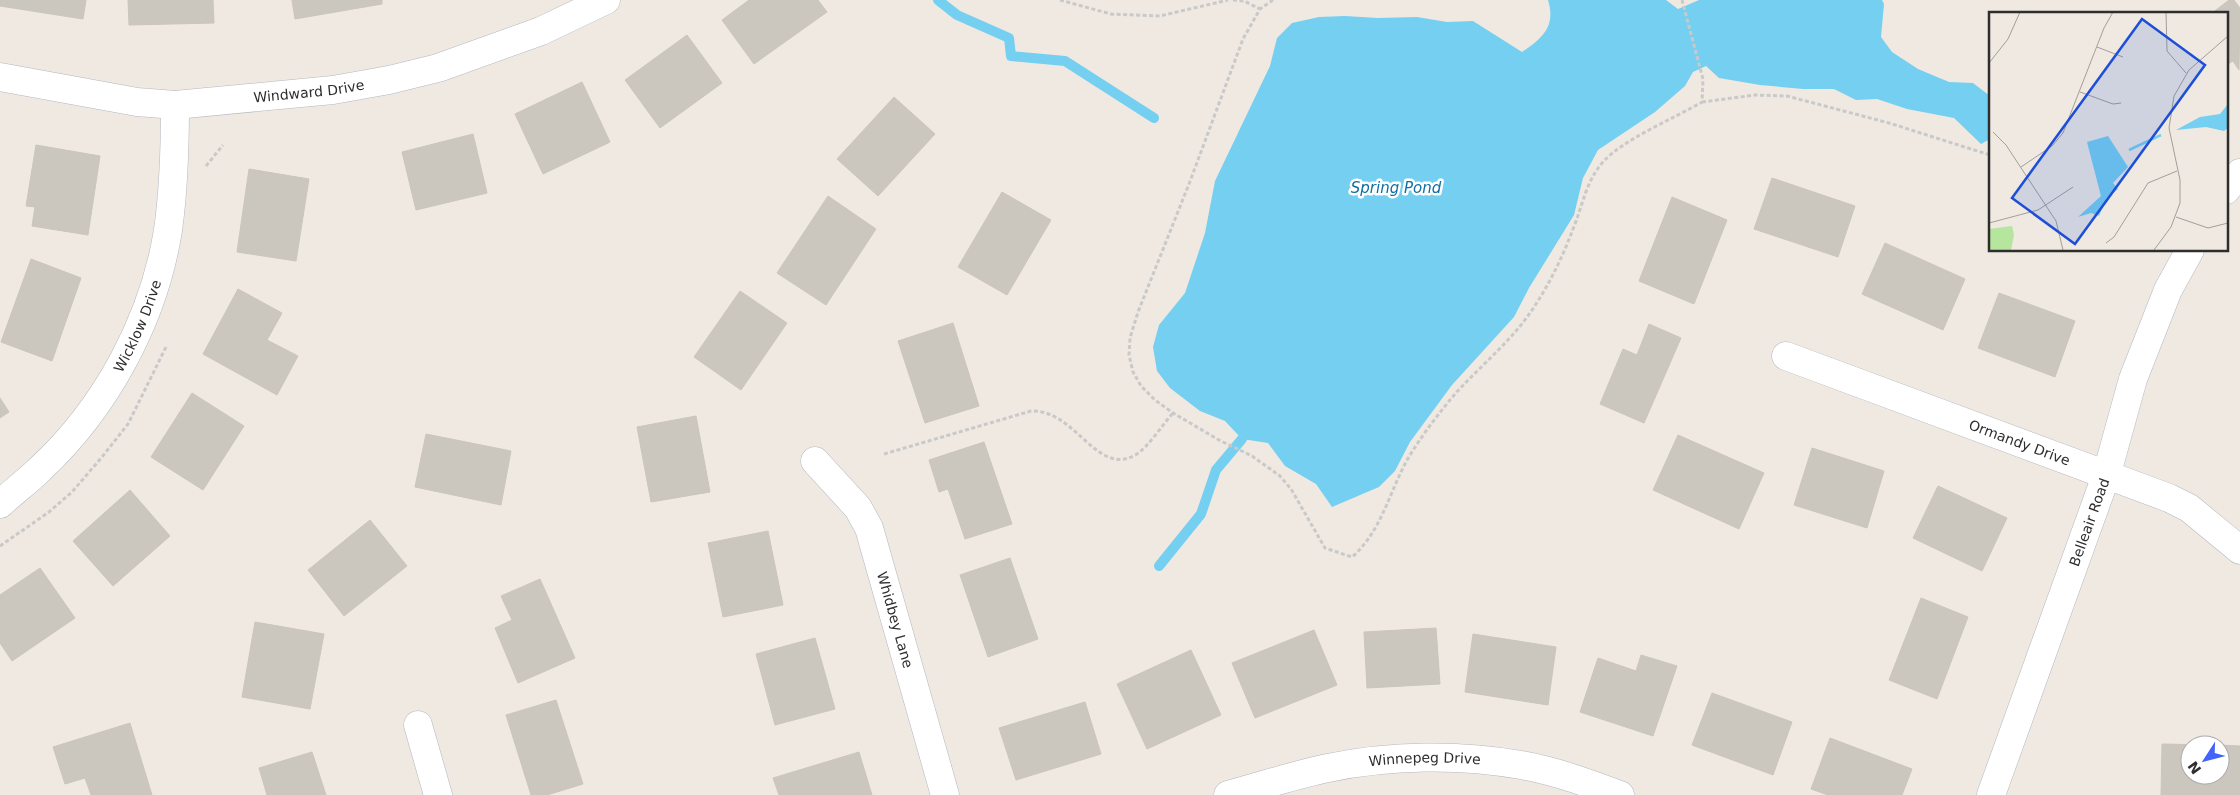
<svg xmlns="http://www.w3.org/2000/svg" width="2240" height="795" viewBox="0 0 2240 795" font-family="'DejaVu Sans',sans-serif">
  <style>
    .water { fill: #75cff0 }
    .lines { fill: none; stroke-linecap: round; stroke-linejoin: round }
    .stream { stroke: #75cff0; stroke-width: 10 }
    .building { fill: #cbc7bf; stroke: #cbc5ba }
    .street-casing { stroke: #b4b7c1; stroke-width: 29 }
    .path { stroke: #c9c9c9; stroke-width: 3; stroke-dasharray: 4 2.5; stroke-linecap: butt }
    .street { stroke: #fff; stroke-width: 28 }
    .labels { text-anchor: middle; dominant-baseline: central; stroke-width: 5; stroke-linejoin: round; paint-order: stroke }
    .street-label { font-size: 14px; fill: #2e2e2e; stroke: #fff }
    .water-label { font-size: 15px; font-style: italic; fill: #0d6fa3; stroke: #fff }
    .inset-river { fill: none; stroke: #75cff0; stroke-width: 2.5 }
    .inset-road { fill: none; stroke: #a29e99; stroke-width: 1 }
    .view { fill: #1d4ed8; fill-opacity: 0.15; stroke: #1d4ed8; stroke-width: 2.5 }
    .inset-edge { fill: none; stroke: #2e2e2e; stroke-width: 2.5 }
  </style>
  <rect width="100%" height="100%" fill="#efe9e1"/>
  <!-- water -->
  <path class="water" d="M1548,0H1666L1678,9L1699,0H1882L1884,4L1881,37L1892,52L1918,69L1949,82L1973,83L1990,96V139L1981,144L1954,118L1907,109L1877,99L1856,100L1834,89H1803L1760,85L1719,78L1706,66L1693,72L1685,86L1655,112L1598,150L1583,178L1574,215L1529,288L1514,317L1452,385L1410,442L1395,471L1379,487L1332,507L1316,484L1285,466L1268,443L1242,439L1225,421L1200,411L1170,388L1157,371L1153,347L1159,325L1185,293L1205,233L1215,181L1270,66L1277,38L1292,23L1319,17L1345,16L1378,18L1417,17L1447,22L1473,21L1522,52C1543,38 1556,26 1548,0Z"/>
  <g class="lines">
    <!-- stream -->
    <g class="stream">
      <path d="M938,0L957,15L1009,38L1011,56L1065,61L1154,118"/>
      <path d="M1159,566L1201,514L1216,470L1242,439"/>
    </g>
  </g>
  <!-- building -->
  <g class="building">
    <path d="M0,0H86L83,19L0,6Z"/>
    <path d="M128,0H213L214,23L129,25Z"/>
    <path d="M292,0H382V4L295,19Z"/>
    <path d="M749,0H818L827,12L754,64L722,20Z"/>
    <path d="M2229,0H2234L2240,8L2239,70L2233,61L2226,65V14H2211Z"/>
    <path d="M687,35L722,83L660,128L625,80Z"/>
    <path d="M582,82L610,142L543,174L515,114Z"/>
    <path d="M894,97L935,134L878,196L837,159Z"/>
    <path d="M473,134L487,193L416,210L402,152Z"/>
    <path d="M36,145L100,156L88,235L32,226L35,207L26,206Z"/>
    <path d="M249,169L309,179L296,261L237,252Z"/>
    <path d="M1772,178L1855,206L1838,257L1754,229Z"/>
    <path d="M1002,192L1051,220L1007,295L958,267Z"/>
    <path d="M828,196L876,229L826,305L777,273Z"/>
    <path d="M1672,197L1727,220L1694,304L1639,281Z"/>
    <path d="M1885,243L1965,279L1943,330L1862,294Z"/>
    <path d="M31,259L81,278L52,361L1,342Z"/>
    <path d="M238,289L282,313L267,340L298,356L277,395L203,354Z"/>
    <path d="M740,291L787,323L741,390L694,357Z"/>
    <path d="M1999,293L2075,321L2055,377L1978,348Z"/>
    <path d="M953,323L979,406L925,423L898,341Z"/>
    <path d="M1649,324L1681,338L1644,423L1600,404L1623,349L1637,355Z"/>
    <path d="M192,393L244,426L203,490L151,457Z"/>
    <path d="M0,398L9,412L0,418Z"/>
    <path d="M696,416L710,492L651,502L637,427Z"/>
    <path d="M426,434L511,451L501,505L415,487Z"/>
    <path d="M1678,435L1764,473L1739,529L1653,490Z"/>
    <path d="M984,442L1012,524L965,539L948,489L939,492L929,460Z"/>
    <path d="M1812,448L1884,471L1867,528L1794,505Z"/>
    <path d="M1938,486L2007,518L1982,571L1913,538Z"/>
    <path d="M130,490L170,536L113,586L73,541Z"/>
    <path d="M370,520L407,566L344,616L308,570Z"/>
    <path d="M768,531L783,605L723,617L708,543Z"/>
    <path d="M1010,558L1038,639L988,657L960,575Z"/>
    <path d="M40,568L75,618L12,661L0,643V595Z"/>
    <path d="M540,579L575,658L518,683L495,628L512,620L501,596Z"/>
    <path d="M1921,598L1968,617L1937,699L1889,680Z"/>
    <path d="M255,622L324,634L310,709L242,697Z"/>
    <path d="M1436,628L1440,684L1367,688L1364,632Z"/>
    <path d="M1314,630L1337,685L1255,718L1232,663Z"/>
    <path d="M1473,634L1556,647L1548,705L1465,692Z"/>
    <path d="M815,638L835,709L775,725L756,654Z"/>
    <path d="M1191,650L1221,715L1147,749L1117,684Z"/>
    <path d="M1641,655L1677,666L1653,736L1580,712L1598,658L1636,671Z"/>
    <path d="M1712,693L1792,722L1773,775L1692,745Z"/>
    <path d="M556,700L583,784L547,795H531L506,715Z"/>
    <path d="M1085,702L1101,754L1016,780L999,728Z"/>
    <path d="M130,723L152,795H91L85,778L65,784L53,747Z"/>
    <path d="M1830,738L1912,769L1902,795H1828L1811,789Z"/>
    <path d="M2162,744L2210,745H2190V775H2220V745L2240,746V795H2161Z"/>
    <path d="M312,752L326,795H267L259,768Z"/>
    <path d="M859,752L872,795H779L773,778Z"/>
  </g>
  <g class="lines">
    <defs>
      <g id="street">
        <path id="s1" d="M0,77L137,102L175,105L333,90L389,80L438,68L541,31L606,0"/>
        <path d="M2226,190L2240,173"/>
        <path id="s2" d="M1786,356L2169,498L2189,508L2240,550"/>
        <path id="s3" d="M815,461L858,508L869,528L945,795"/>
        <path id="s4" d="M0,504C13,492 28,481 40,469C106,408 154,319 168,230C174,188 175,147 175,105"/>
        <path d="M418,725L438,795"/>
        <path id="s5" d="M1228,795C1261,786 1294,775 1328,768C1390,755 1459,754 1521,765C1555,771 1588,783 1620,795"/>
        <path id="s6" d="M1991,795L2107,473L2133,379L2168,290L2190,250"/>
      </g>
    </defs>
    <!-- street casing -->
    <use href="#street" class="street-casing"/>
    <!-- path -->
    <g class="path">
      <path d="M1060,0L1111,14L1160,16L1228,0"/>
      <path d="M1233,0L1244,1L1260,9"/>
      <path d="M1273,0L1260,9L1243,39L1189,184L1138,312L1130,338L1129,355L1133,372L1141,386L1155,400L1173,413L1219,440L1252,456L1280,476L1291,489L1325,548L1352,557C1383,530 1390,488 1410,455C1423,434 1439,413 1455,394C1481,365 1513,340 1534,307C1550,283 1563,256 1573,229C1583,205 1586,180 1604,161C1624,139 1675,118 1702,102L1703,79L1682,0"/>
      <path d="M1702,102L1755,95L1787,96L1889,123L1990,155"/>
      <path d="M206,166L223,145"/>
      <path d="M884,454L1031,411C1076,409 1097,479 1137,454C1149,446 1163,424 1173,413"/>
      <path d="M0,546L49,512L72,492L102,457L128,424L167,345"/>
    </g>
    <!-- street -->
    <use href="#street" class="street"/>
  </g>
  <g class="labels">
    <!-- street labels -->
    <g class="street-label">
      <text stroke="none"><textPath href="#s1" startOffset="312">Windward Drive</textPath></text>
      <text stroke="none"><textPath href="#s4" startOffset="228">Wicklow Drive</textPath></text>
      <text stroke="none"><textPath href="#s2" startOffset="249">Ormandy Drive</textPath></text>
      <text stroke="none"><textPath href="#s6" startOffset="290">Belleair Road</textPath></text>
      <text stroke="none"><textPath href="#s3" startOffset="182">Whidbey Lane</textPath></text>
      <text stroke="none"><textPath href="#s5" startOffset="201">Winnepeg Drive</textPath></text>
    </g>
    <!-- water labels -->
    <g class="water-label">
      <text x="1396" y="188">Spring Pond</text>
    </g>
  </g>
  <!-- overview -->
  <g transform="translate(1989 12)">
    <rect width="239" height="239" fill="#efe9e1"/>
    <path d="M23,214L25,223L22,238H0V217Z" fill="#b6e59e"/>
    <path d="M239,92V116L235,119L217,115L187,118L211,105L231,102ZM119,124L139,155L124,171L129,177L118,186L110,204L102,201L89,205L112,184L98,130Z" fill="#75cff0"/>
    <path class="inset-river" d="M140,138L172,123"/>
    <path class="inset-road" d="M177,0L178,39L197,61M108,35L134,45M0,51L19,27L31,0M91,80L124,92L132,91M4,120L17,133L67,209L74,238M32,155L63,134L74,121L115,16L124,0M187,205L219,216L239,211M0,211L49,198L84,175M117,231L125,225L159,171L188,159M165,238L182,215L191,191V168L180,116L185,84L200,58L239,24"/>
    <path class="view" d="M153,7L216,53L86,232L23,186Z"/>
    <rect width="239" height="239" class="inset-edge"/>
  </g>
  <!-- north arrow -->
  <g transform="translate(2205 760) rotate(234)"><circle r="24" fill="#ffffff" stroke="#ababab"/>
  <path d="M0-4L9 19L0 12L-9 19Z" fill="#4264fb"/>
  <text y="-8" font-size="14" font-weight="bold" text-anchor="middle" fill="#2e2e2e">N</text>
  </g>
</svg>
